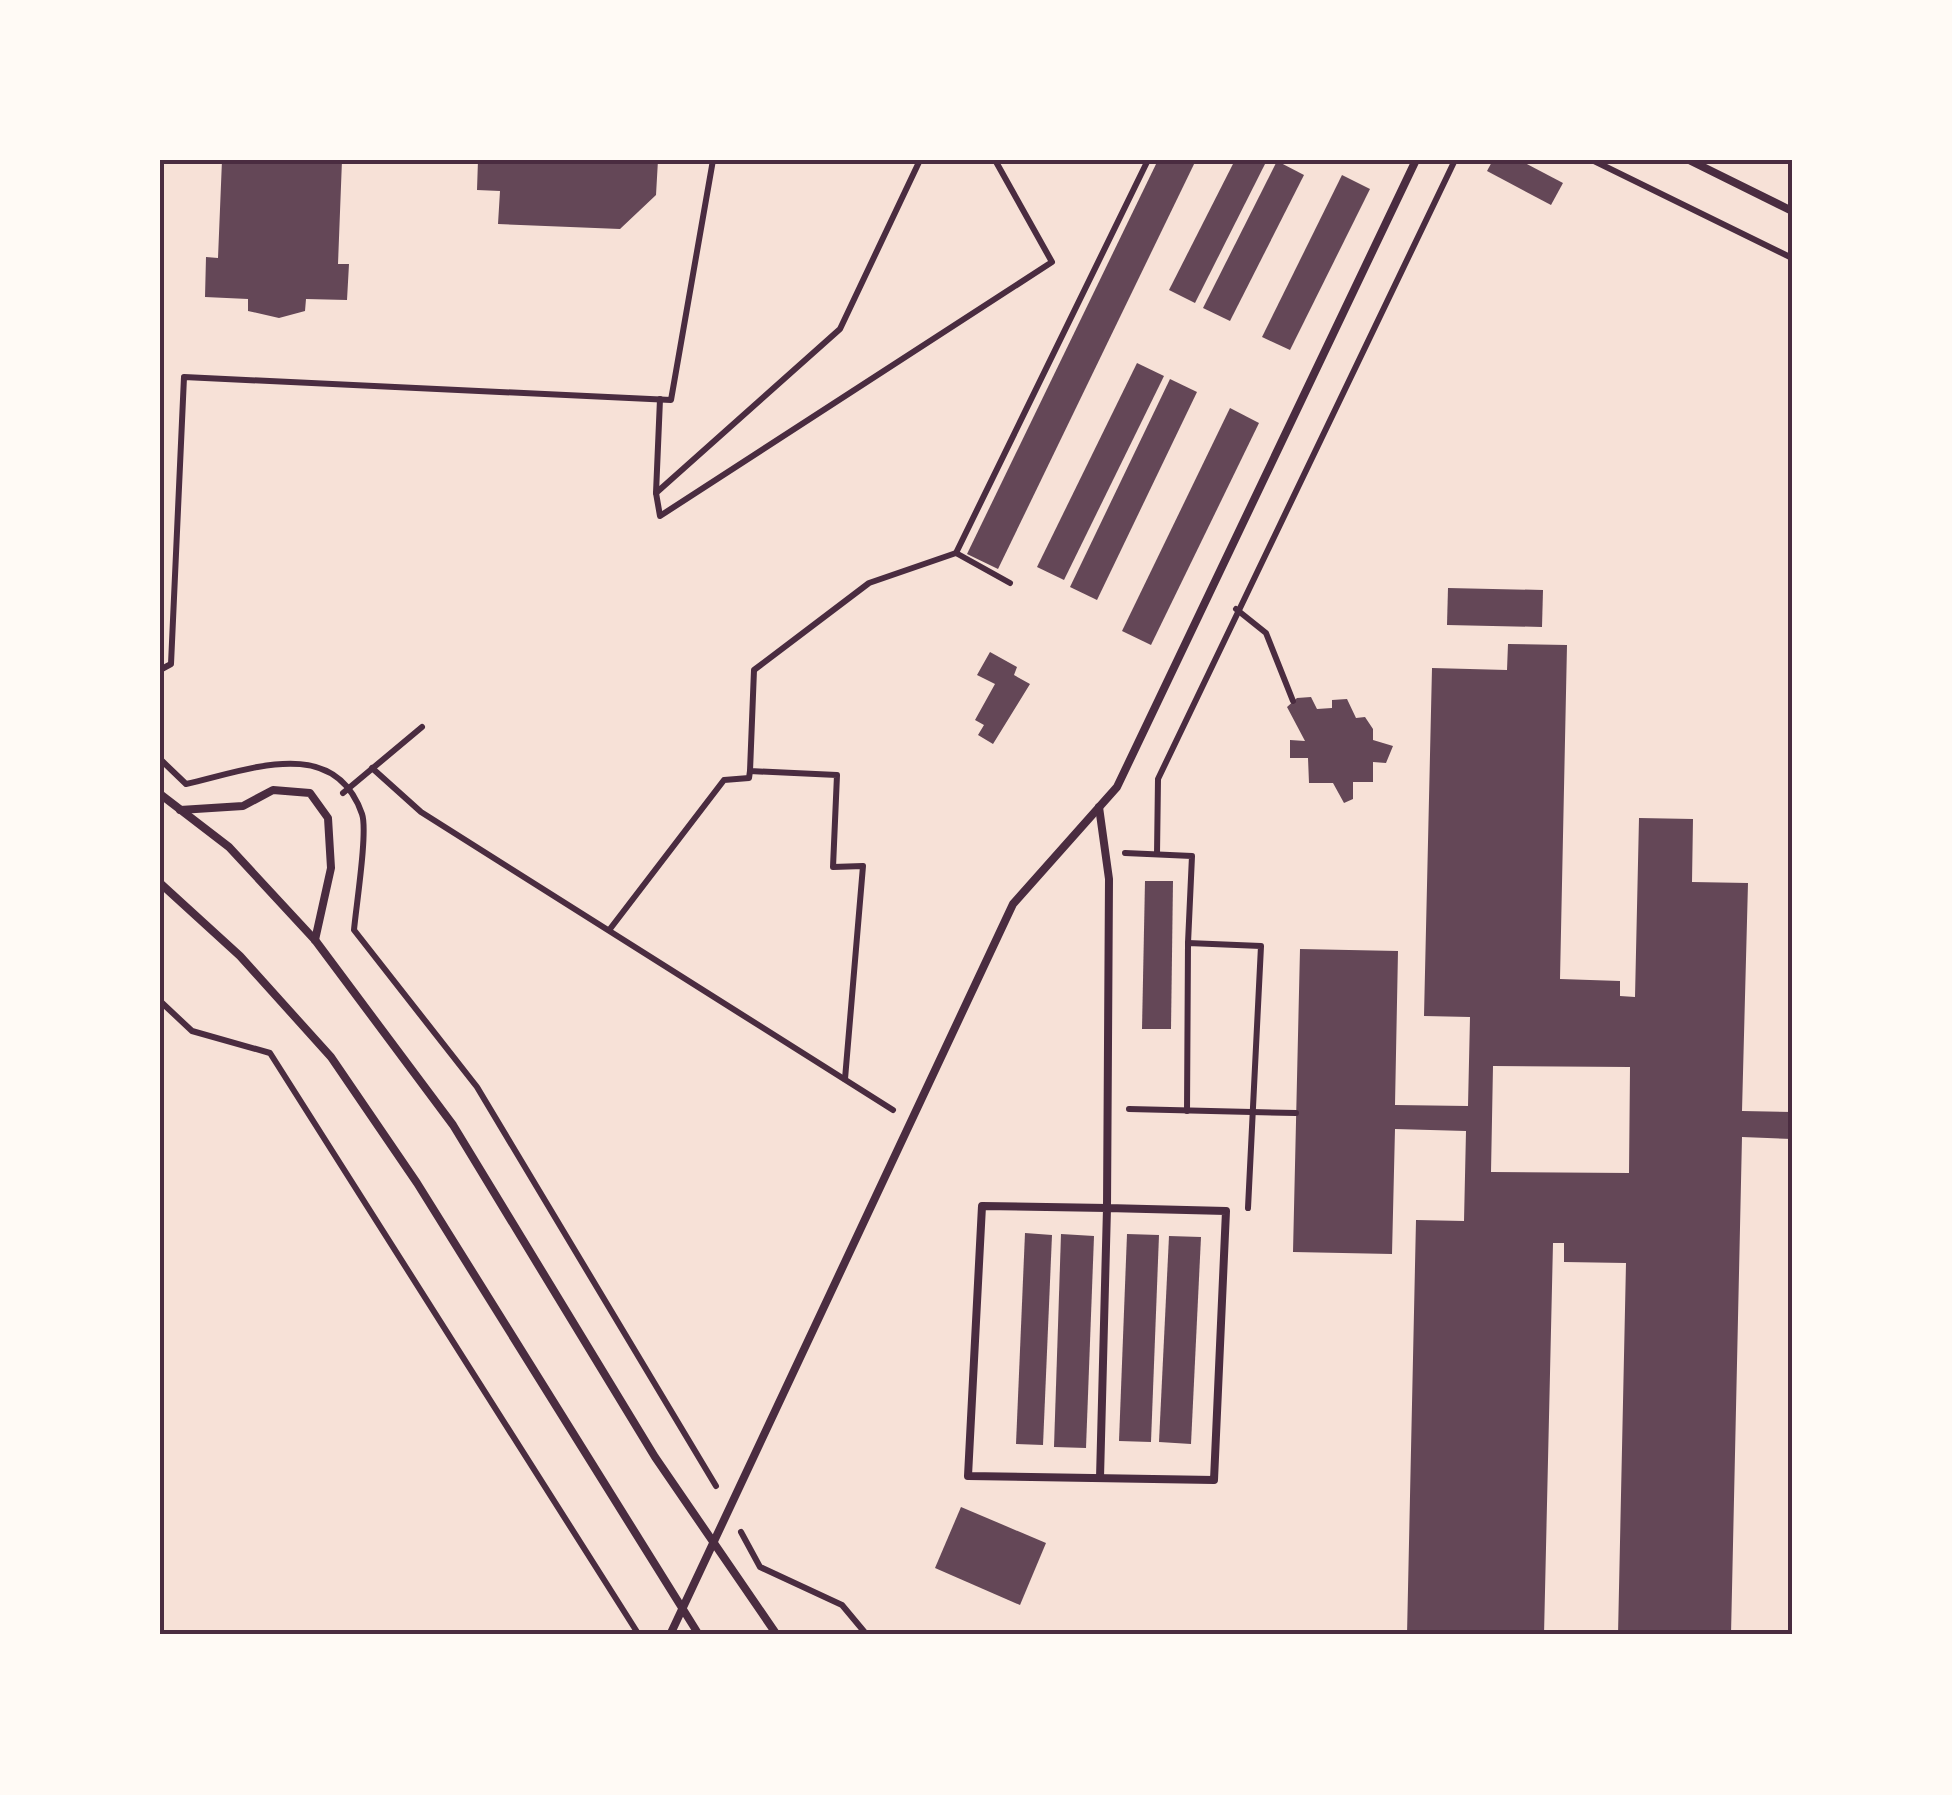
<svg xmlns="http://www.w3.org/2000/svg" width="1952" height="1795" viewBox="0 0 1952 1795" font-family="Lato,sans-serif">
  <style>
    .building { fill: #644757; fill-rule: evenodd }
    .lines { fill: none; stroke-linecap: round; stroke-linejoin: round }
    .path { stroke: #4a2c40; stroke-width: 6 }
    .service { stroke: #4a2c40; stroke-width: 8 }
    .neatline { fill: none; stroke: #4a2c40; stroke-width: 4 }
  </style>
  <rect width="100%" height="100%" fill="#f7e1d7"/>
  <!-- building -->
  <g class="building">
    <path d="M222,160H342L338,264H349L347,300L306,299L305,311L279,318L248,311V299L205,297L206,257L218,258Z"/>
    <path d="M478,160H658L656,195L620,229L498,224L500,191L477,190Z"/>
    <path d="M1158,160H1196L998,569L967,554Z"/>
    <path d="M1235,160H1267L1195,303L1169,290Z"/>
    <path d="M1493,160H1519L1563,183L1551,205L1487,171Z"/>
    <path d="M1277,161L1304,175L1230,321L1203,308Z"/>
    <path d="M1342,175L1370,189L1290,350L1262,337Z"/>
    <path d="M1137,363L1164,376L1064,580L1037,567Z"/>
    <path d="M1170,379L1197,392L1097,600L1070,587Z"/>
    <path d="M1230,408L1259,423L1151,645L1122,631Z"/>
    <path d="M1448,588L1543,590L1542,627L1447,625Z"/>
    <path d="M1508,644L1567,645L1560,979L1620,981V996L1635,997L1639,818L1693,819L1692,882L1748,883L1742,1111L1792,1112V1139L1742,1137L1731,1635H1618L1626,1263L1564,1262V1243H1553L1544,1635H1407L1416,1220L1464,1221L1466,1131L1395,1129L1392,1254L1293,1252L1300,949L1398,951L1395,1105L1468,1106L1470,1017L1424,1016L1432,668L1507,670ZM1493,1066L1630,1067L1629,1173L1491,1172Z"/>
    <path d="M990,652L1017,667L1014,675L1030,684L993,744L978,735L984,725L975,720L995,684L977,675Z"/>
    <path d="M1311,697L1317,709L1332,708V700L1347,699L1356,718L1365,717L1373,729V740L1393,746L1386,763L1373,762V782H1353V799L1344,803L1333,783H1309L1308,758H1290V740L1305,741L1287,707L1297,698Z"/>
    <path d="M1145,881H1173L1171,1029H1142Z"/>
    <path d="M1025,1233L1052,1235L1043,1445L1016,1444Z"/>
    <path d="M1061,1234L1094,1236L1086,1448L1054,1447Z"/>
    <path d="M1127,1234L1159,1235L1151,1442L1119,1441Z"/>
    <path d="M1169,1236L1201,1237L1191,1444L1159,1442Z"/>
    <path d="M961,1507L1046,1543L1020,1605L935,1568Z"/>
  </g>
  <g class="lines">
    <!-- path -->
    <g class="path">
      <path d="M1592,160L1792,258"/>
      <path d="M660,399L656,493L840,329L920,160"/>
      <path d="M656,493L660,516L1052,262L995,160"/>
      <path d="M956,553L1148,160"/>
      <path d="M1236,609L1266,633L1293,701"/>
      <path d="M160,670L171,664L184,377L671,400L713,160"/>
      <path d="M160,759L186,784C246,771 334,733 362,814C368,831 356,907 354,930L477,1087L716,1486"/>
      <path d="M372,768L421,812L893,1110"/>
      <path d="M343,793L422,727"/>
      <path d="M1125,853L1192,856L1188,943"/>
      <path d="M1157,854L1158,779L1455,160"/>
      <path d="M610,929L724,780L749,778L750,771"/>
      <path d="M160,1001L192,1031L270,1053L639,1635"/>
      <path d="M845,1079L863,866L833,867L837,775L750,771L754,670L869,583L956,553L1010,583"/>
      <path d="M1129,1109L1296,1113"/>
      <path d="M1187,1111L1188,943L1261,946L1248,1208"/>
      <path d="M741,1532L760,1567L842,1605L867,1635"/>
    </g>
    <!-- service -->
    <g class="service">
      <path d="M1689,160L1792,211"/>
      <path d="M160,794L229,847L315,940L453,1125L655,1457L777,1635"/>
      <path d="M1099,807L1109,879L1107,1208L982,1206L968,1476L1214,1480L1226,1211L1107,1208L1100,1478"/>
      <path d="M180,810L243,806L273,790L310,793L328,818L331,868L315,940"/>
      <path d="M160,883L240,956L331,1057L417,1183L699,1635"/>
      <path d="M670,1635L1013,904L1117,787L1416,160"/>
    </g>
  </g>
  <!-- border -->
  <rect width="1952" height="1795" fill="none" stroke="#fffaf5" stroke-width="325"/>
  <rect x="162" y="162" width="1628" height="1470" class="neatline"/>
</svg>
